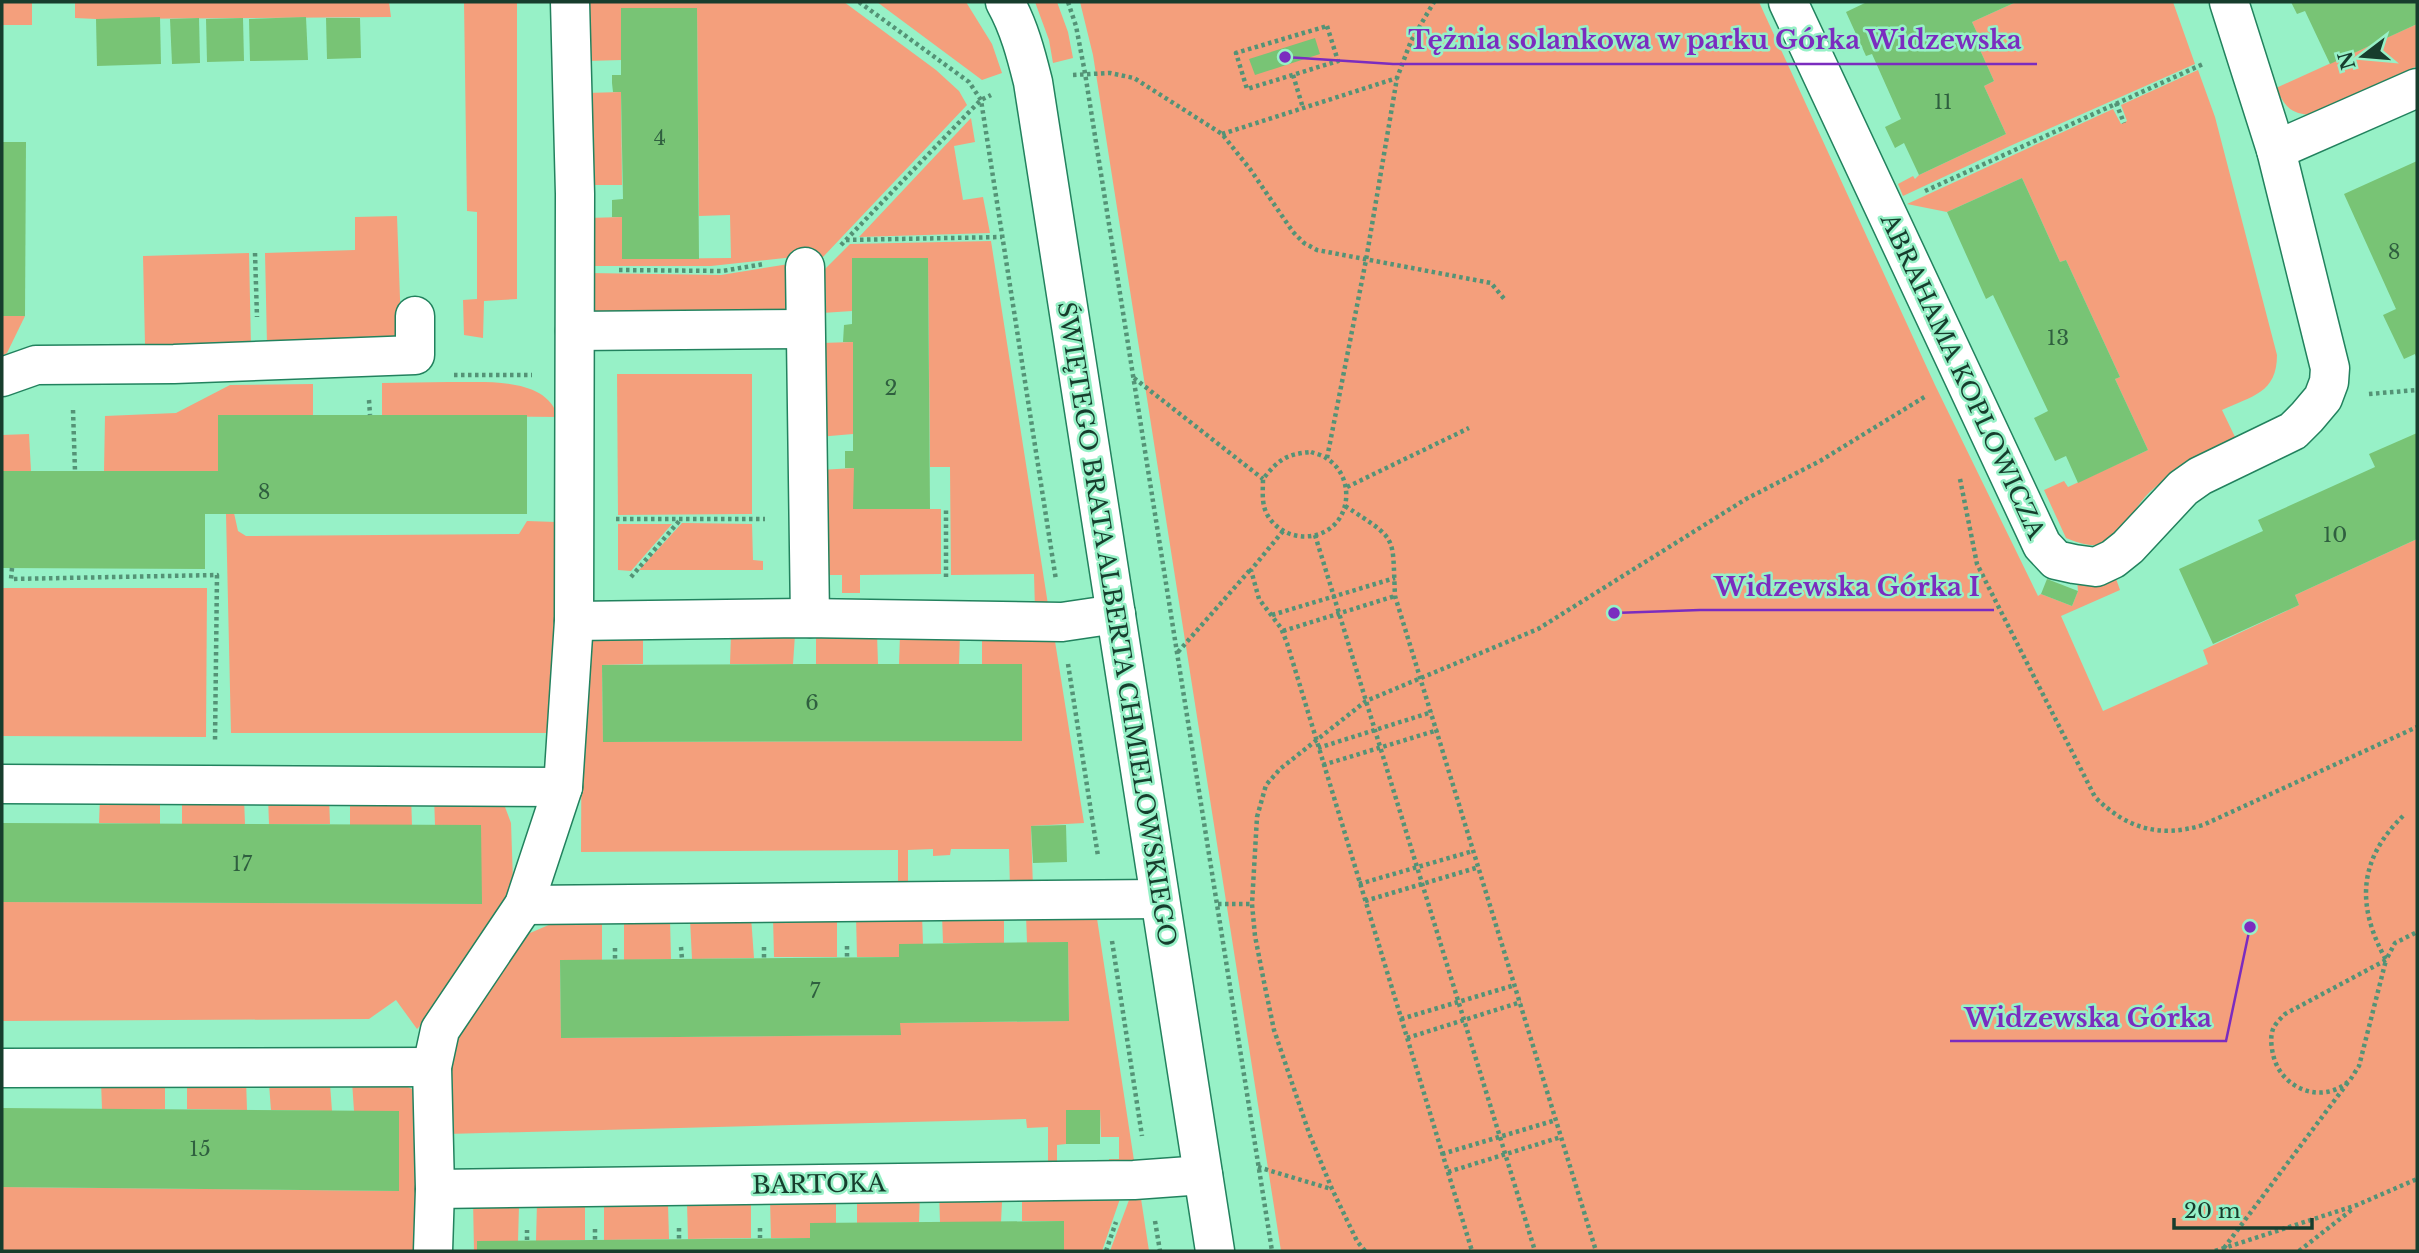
<svg xmlns="http://www.w3.org/2000/svg" width="2419" height="1253" viewBox="0 0 2419 1253" font-family="'Libre Baskerville',serif">
  <style>
    .green { fill: #f49f7c }
    .building { fill: #78c475 }
    .lines { fill: none; stroke-linecap: round; stroke-linejoin: round }
    .minor-casing { stroke: #22825e; stroke-width: 41 }
    .path { stroke: #549376; stroke-width: 4.5; stroke-dasharray: 3.5 3.5; stroke-linecap: butt }
    .minor { stroke: #fff; stroke-width: 38 }
    .labels { text-anchor: middle; dominant-baseline: central; stroke-width: 5; stroke-linejoin: round; paint-order: stroke }
    .number-label { font-size: 21px; fill: #2f5f3f }
    .street-label { font-size: 24px; fill: #173d2d; stroke: #97f1c7 }
    .leader { fill: none; stroke: #7b2cbf; stroke-width: 2.5 }
    .callout-dot { fill: #7b2cbf; stroke: #97f1c7; stroke-width: 2.5 }
    .callout-label { font-size: 26px; text-anchor: middle; font-weight: bold; fill: #7b2cbf; stroke: #97f1c7; stroke-width: 5; stroke-linejoin: round; paint-order: stroke }
  </style>
  <rect width="100%" height="100%" fill="#97f1c7"/>
  <!-- green -->
  <g class="green">
    <rect x="2" y="2" width="30" height="23"/>
    <path d="M75,2H389L391,17L96,19L75,18Z"/>
    <path d="M464,2H517V299L484,301L483,338L464,335L463,300L477,299V212L467,211Z"/>
    <path d="M587,2H844L936,70L959,91L967,105L823,257H794L711,266H588V218L622,217L623,259L731,258L730,215L699,216L697,8H622V60L587,61Z"/>
    <path d="M877,2H966L992,44L1002,73L982,80Z"/>
    <path d="M1035,2H1057L1068,32L1073,58L1053,63L1049,40Z"/>
    <path d="M1080,2H1759L1935,385L2038,596L2041,594L2072,606L2078,591L2077,580L2115,576L2120,590L2061,616L2103,711L2208,664L2203,650L2299,605L2295,595L2417,539V1251H1281L1093,55Z"/>
    <path d="M2016,2H2173L2195,64L2010,146L1903,196L1898,184L1913,176L1915,179L1919,175L2006,134L1984,86L1994,81L1980,50L1984,48L1972,22Z"/>
    <path d="M2417,24V66L2310,115C2289,113 2285,106 2276,88Z"/>
    <path d="M2198,70L2215,117L2277,355C2277,393 2252,396 2222,410L2236,439C2206,456 2169,471 2145,497C2132,512 2125,531 2107,542C2095,549 2078,543 2066,538L2044,490L2064,481L2068,487L2148,450L2115,379L2120,377L2066,260L2060,262L2022,178L1947,212L1907,204L2113,109L2121,124L2127,121L2121,105Z"/>
    <path d="M621,92L622,185H587L586,93Z"/>
    <path d="M971,118L975,142L954,146L963,200L983,197L990,233L859,237Z"/>
    <path d="M397,216L401,326L392,339L267,344L265,253L355,250V217Z"/>
    <path d="M991,241L1049,611L1035,610L1034,574L951,575L950,467H930L928,258H852V311L822,313L818,276L850,244Z"/>
    <path d="M249,253L251,346L217,343L145,345L143,256Z"/>
    <path d="M789,264L788,306L781,312L593,313L588,273L721,275Z"/>
    <path d="M2,316H25L7,353L2,356Z"/>
    <path d="M853,342V434L818,437L821,343Z"/>
    <path d="M617,374H752V514L618,515Z"/>
    <path d="M448,382C482,383 546,375 558,417L382,415V383Z"/>
    <path d="M313,384V415H218V471H104L105,416L176,413L230,385Z"/>
    <path d="M29,434L31,471H2V435Z"/>
    <path d="M854,468V509H941V574L860,575V593H842V575H819L820,470Z"/>
    <path d="M234,513L238,531L246,536L519,534L527,521L556,522L554,733H231L226,514Z"/>
    <path d="M682,523L752,524L753,560L763,561V570H639Z"/>
    <path d="M618,524H672L631,571L618,570Z"/>
    <path d="M2,588H207L206,737L2,736Z"/>
    <path d="M643,634V664L602,665L603,742L1022,741V664H982V634L1054,635L1084,823L1031,826L1033,889H1010L1009,849H951L950,855L933,856V849L908,850V890H898V850L581,852L582,650L587,640Z"/>
    <path d="M877,634L878,664H816V635Z"/>
    <path d="M960,634L959,664H899L900,635Z"/>
    <path d="M731,635H795L793,664H730Z"/>
    <path d="M100,796H160V824L99,823Z"/>
    <path d="M182,796L244,798L245,824H182Z"/>
    <path d="M411,796L412,825H350V797Z"/>
    <path d="M434,796L491,798L505,807L511,823L513,881L488,936L442,1003L417,1029L396,1000L369,1019L2,1021V902L481,904V825H435Z"/>
    <path d="M268,797H329L330,824H269Z"/>
    <path d="M1096,912L1135,1167L1109,1168V1159H1119V1137H1101L1100,1110H1066V1144L1057,1145V1169H1048V1127L1027,1128L1026,1119L447,1134L449,1067L458,1027L530,933L551,924L602,918V960L560,961L561,1038L900,1035V1023L1069,1021L1068,942L1027,943L1026,915Z"/>
    <path d="M837,915V957H774L773,917Z"/>
    <path d="M922,915L923,944L899,957H857L856,916Z"/>
    <path d="M942,915H1004V943H943Z"/>
    <path d="M751,917L754,958L692,959L690,919Z"/>
    <path d="M624,919H670L671,959L624,960Z"/>
    <path d="M246,1079L247,1110L187,1109V1081Z"/>
    <path d="M101,1081L165,1082V1109H102Z"/>
    <path d="M352,1081L400,1083L414,1090L417,1251H2V1187L398,1191L399,1112L354,1111Z"/>
    <path d="M269,1084H330L332,1111L271,1110Z"/>
    <path d="M1123,1190L1102,1251H1064L1063,1221H1022V1193Z"/>
    <path d="M1132,1192H1140L1149,1251H1110Z"/>
    <path d="M920,1193L919,1222L857,1223V1195Z"/>
    <path d="M939,1193H979L980,1203L1002,1202L1001,1222H940Z"/>
    <path d="M836,1195V1223H810V1238H771L770,1199Z"/>
    <path d="M473,1200L519,1206L518,1241L477,1242V1251H474Z"/>
    <path d="M751,1202V1238L688,1239L687,1203Z"/>
    <path d="M537,1203L585,1204V1240L536,1241Z"/>
    <path d="M604,1203L668,1204L669,1239L604,1240Z"/>
  </g>
  <!-- building -->
  <g class="building">
    <path d="M1867,2H2016L1972,22L1984,48L1980,50L1994,81L1984,86L2006,134L1919,175L1904,143L1895,148L1885,127L1901,119L1872,54L1866,56L1846,12Z"/>
    <path d="M2291,2H2417V24L2330,64L2305,11L2297,14Z"/>
    <path d="M621,8H697L699,259H622V217H612V200L623,199L621,92H613L612,83V75H621Z"/>
    <path d="M160,17L161,64L97,66L96,19Z"/>
    <path d="M306,17L308,60L250,61L249,19Z"/>
    <path d="M199,18L200,63L172,64L170,19Z"/>
    <path d="M243,18L244,61L207,62L206,19Z"/>
    <path d="M326,18H360L361,58L327,59Z"/>
    <path d="M1315,38L1320,54L1255,75L1249,59Z"/>
    <path d="M2,142H26L25,316H2Z"/>
    <path d="M2417,161V359L2415,354L2404,359L2383,315L2396,309L2344,194Z"/>
    <path d="M2022,178L2060,262L2066,260L2120,377L2115,379L2148,450L2078,483L2066,456L2055,461L2034,418L2048,411L1993,295L1986,299L1947,212Z"/>
    <path d="M852,258H928L930,509H853L854,468H845V451H853V342H843L844,325L852,324Z"/>
    <path d="M218,415H527V514H205V569L2,568V471H218Z"/>
    <path d="M2417,433V539L2295,595L2299,605L2213,644L2179,569L2263,531L2258,520L2375,467L2369,454Z"/>
    <path d="M2047,579L2078,591L2072,606L2041,594Z"/>
    <path d="M806,664H1022V741L603,742L602,665Z"/>
    <path d="M2,823L481,825L482,904L2,902Z"/>
    <path d="M1066,825L1067,862L1033,863L1031,826Z"/>
    <path d="M1068,942L1069,1021L900,1023L901,1035L561,1038L560,960L899,957V944Z"/>
    <path d="M2,1108L399,1111V1191L2,1187Z"/>
    <rect x="1066" y="1110" width="34" height="34"/>
    <path d="M1064,1221V1251H477V1241L810,1238V1223Z"/>
  </g>
  <g class="lines">
    <defs>
      <g id="minor">
        <path d="M1005,2C1019,27 1026,54 1033,82L1215,1251"/>
        <path d="M1788,2L2042,545L2056,560L2074,564L2096,567L2113,559L2128,547L2183,488L2200,476L2293,431L2307,417L2323,398L2329,382L2330,368L2276,150L2229,2"/>
        <path d="M2276,150L2417,88"/>
        <path d="M805,267L810,618"/>
        <path d="M575,331L805,329"/>
        <path d="M2,377L36,365L174,364L415,355V316"/>
        <path d="M574,621L805,618L1062,622L1116,614"/>
        <path d="M2,784L563,787"/>
        <path d="M524,905L1159,899"/>
        <path d="M2,1068L432,1067"/>
        <path d="M435,1189L1134,1180L1203,1175"/>
        <path d="M433,1251L435,1189L432,1067L440,1030L524,905L563,787L574,621L575,194L570,2"/>
      </g>
    </defs>
    <!-- minor casing -->
    <use href="#minor" class="minor-casing"/>
    <!-- path -->
    <g class="path">
      <path d="M859,2L969,82L981,100L1056,580"/>
      <path d="M1068,2L1076,26L1085,73L1272,1251"/>
      <path d="M1327,26L1338,61L1247,89L1236,53Z"/>
      <path d="M1073,75L1110,73L1134,78L1222,134L1250,169L1293,232L1304,243L1317,250L1491,283L1506,301"/>
      <path d="M1293,75L1303,108"/>
      <path d="M2116,103L2124,123"/>
      <path d="M1222,134L1397,78"/>
      <path d="M1925,191L2203,64"/>
      <path d="M846,240L1002,237"/>
      <path d="M841,245L970,111L981,100L991,95"/>
      <path d="M255,253L257,317"/>
      <path d="M619,270L722,271L764,264"/>
      <path d="M454,375H532"/>
      <path d="M1134,378L1263,479"/>
      <path d="M2369,394L2417,390"/>
      <path d="M369,400L370,415"/>
      <path d="M73,410L75,471"/>
      <path d="M1311,452C1316,454 1322,455 1326,458C1353,474 1353,516 1326,531C1307,542 1280,536 1268,516C1261,505 1263,491 1263,479C1278,460 1286,454 1311,452Z"/>
      <path d="M1327,458L1366,260L1397,78L1411,41L1434,2"/>
      <path d="M1960,479L1977,564L1989,588L2095,797C2127,829 2160,838 2203,825L2417,727"/>
      <path d="M1347,487L1469,428"/>
      <path d="M1345,506C1399,541 1392,534 1395,596L1596,1251"/>
      <path d="M616,519H765"/>
      <path d="M1283,531L1251,570L1259,599L1281,628L1287,643L1472,1251"/>
      <path d="M1315,535L1535,1251"/>
      <path d="M12,568L11,579L217,575L215,741"/>
      <path d="M631,577L680,520"/>
      <path d="M946,577V509"/>
      <path d="M1272,615L1395,578"/>
      <path d="M1283,631L1395,596"/>
      <path d="M1178,652L1250,570"/>
      <path d="M1068,664L1098,856"/>
      <path d="M1318,748L1432,712"/>
      <path d="M1323,765L1438,730"/>
      <path d="M2403,816C2357,861 2357,907 2386,960L2359,1066C2356,1070 2353,1076 2350,1080C2323,1106 2280,1089 2273,1054C2271,1046 2270,1034 2274,1027C2276,1023 2281,1018 2285,1014L2386,960L2395,943L2417,932"/>
      <path d="M1359,884L1473,851"/>
      <path d="M1365,901L1479,867"/>
      <path d="M1218,904H1252"/>
      <path d="M1112,941L1142,1136"/>
      <path d="M847,946V957"/>
      <path d="M681,947L682,959"/>
      <path d="M764,947V958"/>
      <path d="M615,948V960"/>
      <path d="M1401,1019L1515,985"/>
      <path d="M1407,1038L1521,1002"/>
      <path d="M1442,1154L1556,1120"/>
      <path d="M1258,1167L1331,1189"/>
      <path d="M1448,1172L1561,1137"/>
      <path d="M1155,1221L1160,1251"/>
      <path d="M679,1228V1239"/>
      <path d="M760,1228V1238"/>
      <path d="M595,1229V1240"/>
      <path d="M527,1240V1230"/>
      <path d="M2224,1248L2349,1081"/>
      <path d="M1106,1251L1116,1222"/>
      <path d="M1365,1251L1357,1241L1332,1189L1309,1133L1274,1030L1264,982L1255,936L1252,904L1257,817L1266,785L1280,769L1366,701L1538,629L1746,499L1820,461L1926,396"/>
      <path d="M2215,1251L2357,1205L2417,1179"/>
      <path d="M2299,1251L2354,1208"/>
    </g>
    <!-- minor -->
    <use href="#minor" class="minor"/>
  </g>
  <g class="labels">
    <!-- number labels -->
    <g class="number-label">
      <text x="1943" y="102">11</text>
      <text x="660" y="138">4</text>
      <text x="2394" y="252">8</text>
      <text x="2058" y="338">13</text>
      <text x="891" y="388">2</text>
      <text x="264" y="492">8</text>
      <text x="2335" y="535">10</text>
      <text x="812" y="703">6</text>
      <text x="242" y="864">17</text>
      <text x="815" y="991">7</text>
      <text x="200" y="1149">15</text>
    </g>
    <!-- street labels -->
    <g class="street-label">
      <text transform="translate(1963 376) rotate(65)">ABRAHAMA KOPLOWICZA</text>
      <text transform="translate(1117 624) rotate(81)">ŚWIĘTEGO BRATA ALBERTA CHMIELOWSKIEGO</text>
      <text transform="translate(819 1184) rotate(-1)">BARTOKA</text>
    </g>
  </g>
  <!-- callouts -->
  <path class="leader" d="M1285 57L1393 64H2037M1614 613L1700 610H1994M2250 927L2226 1041H1950"/>
  <g class="callout-dot">
    <circle cx="1285" cy="57" r="7"/>
    <circle cx="1614" cy="613" r="7"/>
    <circle cx="2250" cy="927" r="7"/>
  </g>
  <g class="callout-label">
    <text x="1715" y="49">Tężnia solankowa w parku Górka Widzewska</text>
    <text x="1847" y="596">Widzewska Górka I</text>
    <text x="2088" y="1027">Widzewska Górka</text>
  </g>
  <!-- border -->
  <rect width="2419" height="1253" fill="none" stroke="#173d2d" stroke-width="7"/>
  <!-- north arrow -->
  <g transform="translate(2363 56) rotate(254)" stroke="#97f1c7" stroke-width="5" paint-order="stroke">
  <path d="M0-5L12 26L0 18L-12 26Z" fill="#173d2d"/>
  <text y="-10" font-size="19" font-weight="bold" text-anchor="middle" fill="#173d2d">N</text>
  </g>
  <!-- scale -->
  <path d="M2174 1218v10h138v-10" fill="none" stroke="#173d2d" stroke-width="3.5"/>
  <text x="2184" y="1218" font-size="21" fill="#173d2d" stroke="#97f1c7" stroke-width="5" paint-order="stroke">20 m</text>
</svg>
